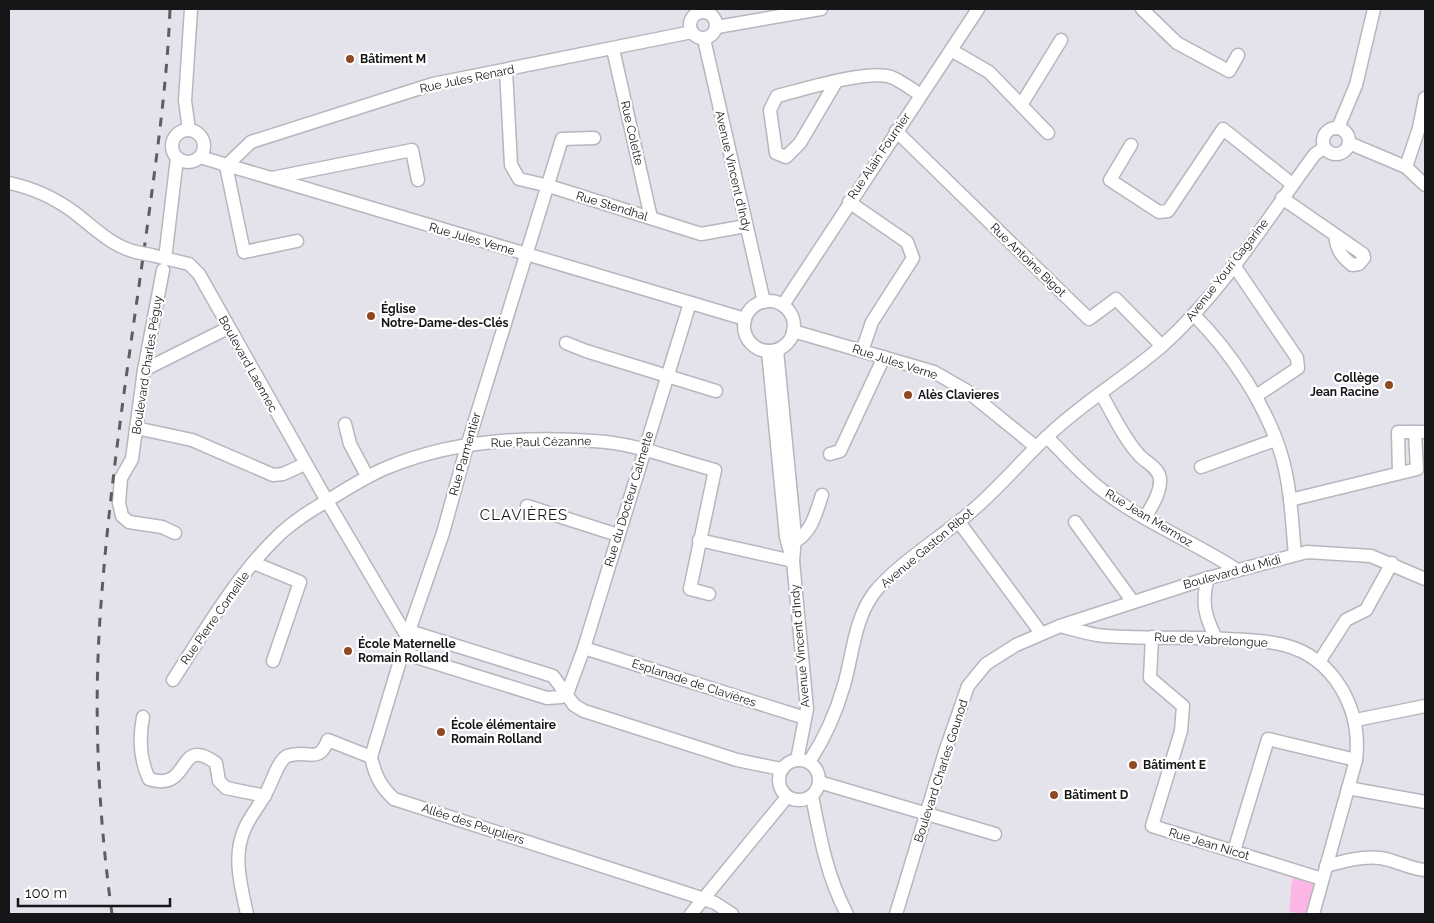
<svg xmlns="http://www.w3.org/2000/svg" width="1434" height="923" viewBox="0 0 1434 923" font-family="Raleway,sans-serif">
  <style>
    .green { fill: #fdb5e6 }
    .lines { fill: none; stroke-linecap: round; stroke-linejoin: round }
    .minor-casing { stroke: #b7b6bf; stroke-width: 15 }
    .minor { stroke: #fff; stroke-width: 12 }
    .rail { stroke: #5e5d62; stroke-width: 3; stroke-dasharray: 9 9; stroke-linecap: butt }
    .minor-bridge-casing { stroke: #b7b6bf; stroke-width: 15; stroke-linecap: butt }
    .minor-bridge { stroke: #fff; stroke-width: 12 }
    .poi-dot { fill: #8f4923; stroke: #fff; stroke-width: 2 }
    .labels { text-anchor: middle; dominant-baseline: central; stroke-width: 4.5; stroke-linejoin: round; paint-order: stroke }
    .poi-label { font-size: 12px; font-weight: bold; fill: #161518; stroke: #fff; text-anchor: start }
    .street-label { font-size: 12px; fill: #161518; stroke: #fff }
    .quarter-label { font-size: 15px; letter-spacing: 1px; fill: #161518; stroke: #fff }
  </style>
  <rect width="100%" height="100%" fill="#e4e3ec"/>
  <!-- green -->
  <path class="green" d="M1293,878L1315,885L1308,914L1289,912C1291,899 1290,890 1293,878Z"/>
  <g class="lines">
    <defs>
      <g id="minor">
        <path d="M1142,9L1177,43L1229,71L1238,55"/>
        <circle cx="703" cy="25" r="13"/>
        <path d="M717,27L821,9"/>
        <path d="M704,39L764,302"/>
        <path d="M613,49L651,218"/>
        <path d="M951,50L989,72L1048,133"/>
        <path d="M506,70L511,165L519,179L549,186L701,234L746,226"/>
        <path d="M836,82L800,143L786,157L776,153L770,110L777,96C802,90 868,69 891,77C901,81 911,89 921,95"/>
        <path d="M1021,105L1061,40"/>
        <circle cx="1336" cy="141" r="13"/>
        <path d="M1338,128L1356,85L1374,9"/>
        <circle cx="188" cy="146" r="16"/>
        <path d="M189,130L185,101L191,9"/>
        <path d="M896,131L1089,319L1116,299L1162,346"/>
        <path d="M594,138L562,139L467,446L443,533L409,631L371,757C375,775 380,786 394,799L692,895L715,903L732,914"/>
        <path d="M1349,143L1406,167L1425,185"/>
        <path d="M1131,145L1110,180L1159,212L1168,211L1223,129L1292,184"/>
        <path d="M200,157L745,319"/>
        <path d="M226,166L251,142L433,84L692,32"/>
        <path d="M226,166L244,252L297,241"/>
        <path d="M1406,167L1419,128L1425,98"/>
        <path d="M272,178L412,150L418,180"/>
        <path d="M9,183C33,188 55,198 75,213C94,228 112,246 136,252"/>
        <path d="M1282,198L1363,254L1364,258L1359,264L1352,265C1340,255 1337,250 1335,235"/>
        <path d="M849,202L907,242L913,258L872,322L862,351"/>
        <path d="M151,255L189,264L199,274L327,501L408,638"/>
        <path d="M165,259L177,158"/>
        <path d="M1233,264L1297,358L1298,368L1256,396"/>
        <path d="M163,270L144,370L132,459L121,478L119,503L122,516L129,522L162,527L175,533"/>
        <circle cx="769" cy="326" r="25"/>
        <path d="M783,305L978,9"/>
        <path d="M1194,315C1231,352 1267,406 1282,457C1291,489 1292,523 1295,555"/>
        <path d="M793,331L934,372L967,391L1036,447"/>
        <path d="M566,343L586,351L716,391"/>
        <path d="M777,350L795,536L793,561L807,709L797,760"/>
        <path d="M768,351L786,537L792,559"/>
        <path d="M144,370L228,328"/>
        <path d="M1101,394C1113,414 1124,439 1140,456C1147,463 1159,468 1160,479C1161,493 1151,507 1145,518"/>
        <path d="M345,424L350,444L367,476"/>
        <path d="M136,428L192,440L273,475L283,474L305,464"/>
        <path d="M1047,437C1065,455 1081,474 1102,490C1143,522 1193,541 1237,570"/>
        <path d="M830,454L840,451L884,357"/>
        <path d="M1201,467L1275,440"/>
        <path d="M1399,473L1398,432H1425"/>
        <path d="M1290,500L1417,469L1415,432"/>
        <path d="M527,506L618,535"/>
        <path d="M959,522L1041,633"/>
        <path d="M1075,522L1133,602"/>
        <path d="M699,540L793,561"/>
        <path d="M796,541C812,531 816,513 822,495"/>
        <path d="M254,563L300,582L273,661"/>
        <path d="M1208,578C1201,601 1205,617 1216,638"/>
        <path d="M1060,626C1072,629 1085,633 1097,635C1140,640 1184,636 1227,639C1245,640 1266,640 1284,645C1335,658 1362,710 1356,760L1313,914"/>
        <path d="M409,631L553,676L574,705L584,711L737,760L781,769"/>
        <path d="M1152,637L1150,678L1183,706L1181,731L1152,826L1322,879"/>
        <path d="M584,648L805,718"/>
        <path d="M403,653L547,698L561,697L567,694"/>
        <path d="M1319,662L1346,620L1366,610L1392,563"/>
        <path d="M173,680C206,629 237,575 280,534C295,520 310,511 327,501C346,489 365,477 386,468C450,441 526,436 594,441C635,443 676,460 715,470L690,589L709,594"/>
        <path d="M567,694L584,648L690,303"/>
        <path d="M143,717C139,738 140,760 149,779C192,793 176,734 216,763L219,781L226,788L265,796"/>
        <path d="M1356,720L1425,706"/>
        <circle cx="799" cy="780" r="20"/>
        <path d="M809,762C825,738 836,713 844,685C853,654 854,620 874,593C894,567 941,537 967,515C998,490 1022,459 1051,433C1086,400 1128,376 1163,345C1223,291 1267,219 1315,154L1324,148"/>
        <path d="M819,782L995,834"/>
        <path d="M1348,788L1425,802"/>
        <path d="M812,796C820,837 827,877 847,914"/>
        <path d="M1234,851L1268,739L1356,760"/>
        <path d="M1326,866C1344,861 1362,856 1380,858C1396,860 1409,869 1425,870"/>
        <path d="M247,914C241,886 232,856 245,828C251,814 262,803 268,789C273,780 278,761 287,756C307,748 318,766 328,740L371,757"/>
        <path d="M691,914L787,797"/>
        <path d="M896,914L945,752L968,686L986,664L1016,645L1060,626L1208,578L1307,552L1371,556L1425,579"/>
      </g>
    </defs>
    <!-- minor casing -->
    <use href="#minor" class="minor-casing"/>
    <!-- minor -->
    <use href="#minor" class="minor"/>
    <!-- rail -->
    <path class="rail" d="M112,914C98,812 93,707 101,604C110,481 129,358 146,236C156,161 167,85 170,9"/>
    <defs>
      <path id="minor-bridge" d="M136,252L151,255"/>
    </defs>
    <!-- minor-bridge casing -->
    <use href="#minor-bridge" class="minor-bridge-casing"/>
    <!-- minor-bridge -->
    <use href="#minor-bridge" class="minor-bridge"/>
  </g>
  <!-- markers -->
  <g class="poi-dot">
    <circle cx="350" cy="59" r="5"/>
    <circle cx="371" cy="316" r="5"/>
    <circle cx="1389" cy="385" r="5"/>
    <circle cx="908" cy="395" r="5"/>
    <circle cx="348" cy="651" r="5"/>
    <circle cx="441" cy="732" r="5"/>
    <circle cx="1133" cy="765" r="5"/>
    <circle cx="1054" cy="795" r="5"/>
  </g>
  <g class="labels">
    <!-- poi labels -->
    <g class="poi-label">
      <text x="360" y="59">Bâtiment M</text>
      <text x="381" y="309">Église<tspan x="381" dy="14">Notre-Dame-des-Clés</tspan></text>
      <text x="1379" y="378" text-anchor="end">Collège<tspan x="1379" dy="14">Jean Racine</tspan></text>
      <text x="918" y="395">Alès Clavieres</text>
      <text x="358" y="644">École Maternelle<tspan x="358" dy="14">Romain Rolland</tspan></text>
      <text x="451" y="725">École élémentaire<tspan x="451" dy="14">Romain Rolland</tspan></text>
      <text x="1143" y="765">Bâtiment E</text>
      <text x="1064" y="795">Bâtiment D</text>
    </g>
    <!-- street labels -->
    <g class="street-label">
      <text transform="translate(467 79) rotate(-12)">Rue Jules Renard</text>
      <text transform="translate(632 133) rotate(77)">Rue Colette</text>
      <text transform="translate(879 156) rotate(-56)">Rue Alain Fournier</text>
      <text transform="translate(733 171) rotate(77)">Avenue Vincent d'Indy</text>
      <text transform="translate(612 206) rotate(17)">Rue Stendhal</text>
      <text transform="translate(472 239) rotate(16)">Rue Jules Verne</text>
      <text transform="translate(1028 260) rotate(44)">Rue Antoine Bigot</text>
      <text transform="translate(1227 270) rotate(-52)">Avenue Youri Gagarine</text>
      <text transform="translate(895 362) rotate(18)">Rue Jules Verne</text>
      <text transform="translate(248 364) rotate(61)">Boulevard Laennec</text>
      <text transform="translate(147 365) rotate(-81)">Boulevard Charles Péguy</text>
      <text transform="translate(541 442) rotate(-1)">Rue Paul Cézanne</text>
      <text transform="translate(465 454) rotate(-74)">Rue Parmentier</text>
      <text transform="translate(629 499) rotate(-73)">Rue du Docteur Calmette</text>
      <text transform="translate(1149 518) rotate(31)">Rue Jean Mermoz</text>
      <text transform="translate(927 548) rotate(-40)">Avenue Gaston Ribot</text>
      <text transform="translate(1232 572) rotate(-15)">Boulevard du Midi</text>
      <text transform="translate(215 618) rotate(-55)">Rue Pierre Corneille</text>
      <text transform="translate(1211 640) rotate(3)">Rue de Vabrelongue</text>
      <text transform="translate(800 646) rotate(-95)">Avenue Vincent d'Indy</text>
      <text transform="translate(694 683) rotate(18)">Esplanade de Clavières</text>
      <text transform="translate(941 771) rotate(-72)">Boulevard Charles Gounod</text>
      <text transform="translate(473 824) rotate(18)">Allée des Peupliers</text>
      <text transform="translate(1209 844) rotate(17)">Rue Jean Nicot</text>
    </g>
    <!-- quarter labels -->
    <g class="quarter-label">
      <text x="524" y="515">CLAVIÈRES</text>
    </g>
  </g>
  <!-- border -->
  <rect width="1434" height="923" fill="none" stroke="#161518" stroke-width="20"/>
  <!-- scale -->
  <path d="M18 898v8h152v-8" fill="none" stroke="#161518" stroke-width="2.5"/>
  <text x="25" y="898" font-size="15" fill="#161518" stroke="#ffffff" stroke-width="4" paint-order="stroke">100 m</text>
</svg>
